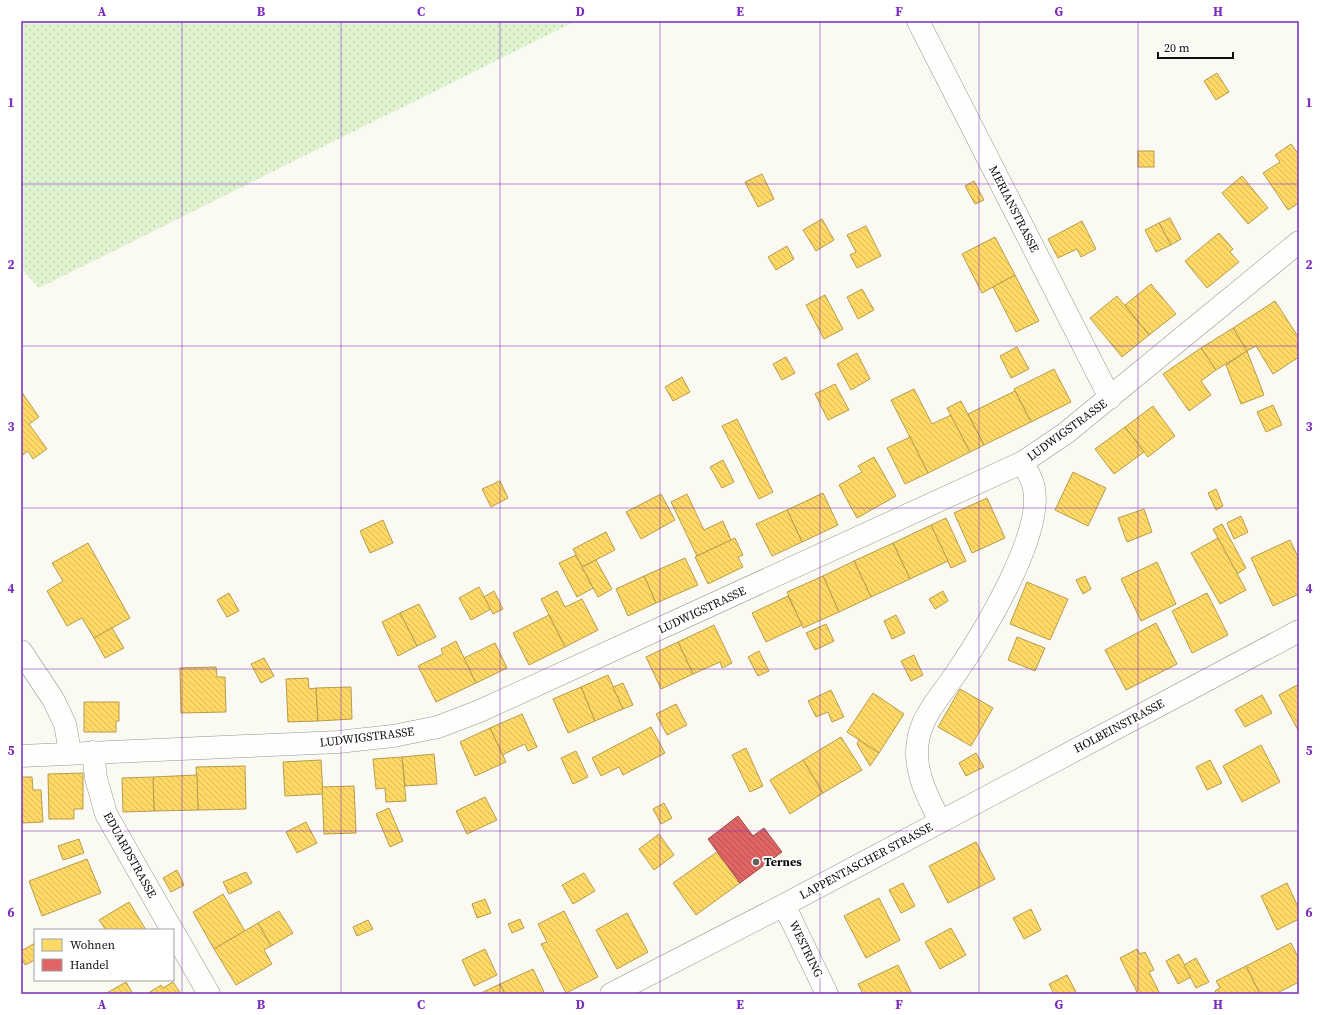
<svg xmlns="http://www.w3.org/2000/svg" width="1320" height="1015" viewBox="0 0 1320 1015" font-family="'Source Serif 4',serif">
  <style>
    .grass { fill: url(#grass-dots) }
    .homes { fill: url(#homes-back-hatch); stroke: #b79c4c }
    .shops { fill: url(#shops-back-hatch); stroke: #a14c4c }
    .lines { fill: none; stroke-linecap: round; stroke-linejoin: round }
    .minor-casing { stroke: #959491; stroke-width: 23 }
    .minor { stroke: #fefefd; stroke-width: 22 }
    .grid { fill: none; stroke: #7b2cbf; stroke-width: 1; stroke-opacity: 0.55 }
    .poi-dot { fill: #61615e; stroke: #fff; stroke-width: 1.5 }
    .labels { text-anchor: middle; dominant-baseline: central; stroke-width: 4; stroke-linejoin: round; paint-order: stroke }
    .street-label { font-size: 12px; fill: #0e0e0e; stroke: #fff }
    .poi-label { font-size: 12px; font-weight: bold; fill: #0e0e0e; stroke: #fff; text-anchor: start }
    .neatline { fill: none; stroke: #7b2cbf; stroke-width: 1.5 }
    .grid-label { font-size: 13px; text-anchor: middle; font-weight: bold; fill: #7b2cbf }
  </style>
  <defs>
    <pattern id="grass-dots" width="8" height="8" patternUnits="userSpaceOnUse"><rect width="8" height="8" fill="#e0f3d0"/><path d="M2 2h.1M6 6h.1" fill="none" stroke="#bfcfb1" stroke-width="1.8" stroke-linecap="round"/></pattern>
    <pattern id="homes-back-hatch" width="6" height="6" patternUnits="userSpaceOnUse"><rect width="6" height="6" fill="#ffd966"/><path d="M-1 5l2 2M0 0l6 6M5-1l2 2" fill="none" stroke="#d9b957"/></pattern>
    <pattern id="shops-back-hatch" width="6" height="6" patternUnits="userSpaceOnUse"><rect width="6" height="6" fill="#e06666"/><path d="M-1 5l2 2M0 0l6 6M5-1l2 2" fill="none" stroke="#b45252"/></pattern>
  </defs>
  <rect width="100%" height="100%" fill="#fbfaf2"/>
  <!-- grass -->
  <path class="grass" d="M21,21H576L39,288L21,268Z"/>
  <!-- homes -->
  <g class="homes">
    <path d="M1217,73L1229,92L1216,100L1204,81Z"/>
    <path d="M1291,144L1299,155V203L1288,210L1263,173L1280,162L1275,155Z"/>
    <rect x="1138" y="151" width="16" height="16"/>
    <path d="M762,174L774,199L758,207L745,182Z"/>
    <path d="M1242,176L1268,208L1248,224L1222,193Z"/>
    <path d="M974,181L984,200L975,204L965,186Z"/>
    <path d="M1170,218L1181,239L1171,245L1159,223Z"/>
    <path d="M822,219L834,240L816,251L803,230Z"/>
    <path d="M1082,221L1096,249L1081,257L1077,249L1058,258L1048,239Z"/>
    <path d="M1159,223L1171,245L1156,252L1145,230Z"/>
    <path d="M866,226L881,256L857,268L850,255L856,252L847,235Z"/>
    <path d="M1219,233L1233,249L1230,252L1239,262L1207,288L1185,261Z"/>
    <path d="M995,237L1015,275L982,293L962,254Z"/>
    <path d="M787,246L794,259L776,270L768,257Z"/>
    <path d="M1015,275L1039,321L1016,332L993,287Z"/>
    <path d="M1151,284L1176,314L1149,335L1125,305Z"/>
    <path d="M862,289L874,310L858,319L847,297Z"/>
    <path d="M825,295L843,329L824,339L806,305Z"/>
    <path d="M1117,296L1149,335L1122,357L1090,318Z"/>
    <path d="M1275,301L1299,338V357L1273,374L1256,346L1247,351L1233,328Z"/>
    <path d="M1233,328L1247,351L1216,370L1201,348Z"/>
    <path d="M1017,347L1029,369L1011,378L1000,356Z"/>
    <path d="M1201,348L1216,370L1201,381L1211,395L1189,411L1163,374Z"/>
    <path d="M1247,351L1264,395L1241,404L1226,365Z"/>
    <path d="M857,353L870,379L851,390L837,364Z"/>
    <path d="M786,357L795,373L782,380L773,364Z"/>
    <path d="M1054,369L1071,402L1031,422L1014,389Z"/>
    <path d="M682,377L690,392L673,401L665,387Z"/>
    <path d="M835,384L849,410L828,420L815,394Z"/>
    <path d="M914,389L932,424L951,415L970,452L928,473L891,400Z"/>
    <path d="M21,391L39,417L29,424L47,449L33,459L28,451L21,456Z"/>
    <path d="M1015,391L1031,422L984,445L968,414Z"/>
    <path d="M961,401L984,445L970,452L947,408Z"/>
    <path d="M1273,405L1282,425L1266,432L1257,412Z"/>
    <path d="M1153,406L1175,436L1148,457L1125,427Z"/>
    <path d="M737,419L773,492L759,499L722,426Z"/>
    <path d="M1125,427L1144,452L1114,474L1095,449Z"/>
    <path d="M910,437L928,473L905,484L887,448Z"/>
    <path d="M874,457L896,496L857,518L839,485L862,472L858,466Z"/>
    <path d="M723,460L734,482L722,488L710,467Z"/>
    <path d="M1073,472L1106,488L1088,526L1055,510Z"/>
    <path d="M500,481L508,498L491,507L482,489Z"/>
    <path d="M1216,489L1223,506L1216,510L1208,493Z"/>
    <path d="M823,493L838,525L802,542L787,510Z"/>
    <path d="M661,494L675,520L641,539L626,512Z"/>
    <path d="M687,494L704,530L723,521L731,540L697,556L671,502Z"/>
    <path d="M987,498L1005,538L972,553L954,513Z"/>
    <path d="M1144,509L1152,532L1127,542L1118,518Z"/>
    <path d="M787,510L802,542L772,556L756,524Z"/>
    <path d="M1241,516L1248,532L1234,539L1227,523Z"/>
    <path d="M946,518L966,561L951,568L931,525Z"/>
    <path d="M383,520L393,543L370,553L360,531Z"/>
    <path d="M1222,524L1246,568L1237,574L1213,529Z"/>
    <path d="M931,525L948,561L910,579L893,543Z"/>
    <path d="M606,532L615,550L582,567L573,549Z"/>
    <path d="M735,538L743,555L738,557L743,567L708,584L695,557Z"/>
    <path d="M1218,538L1246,590L1220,604L1191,553Z"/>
    <path d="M1290,540L1299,559V594L1273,606L1251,558Z"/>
    <path d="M88,543L130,618L94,638L82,618L67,626L47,591L63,581L52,563Z"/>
    <path d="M893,543L910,579L871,597L854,561Z"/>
    <path d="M576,555L593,588L577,597L559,563Z"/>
    <path d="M685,558L698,585L656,603L644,576Z"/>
    <path d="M596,560L612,589L598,597L582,567Z"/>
    <path d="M854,561L871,597L839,612L823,576Z"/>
    <path d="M1157,562L1176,604L1141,621L1121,579Z"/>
    <path d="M644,576L656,603L628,616L616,589Z"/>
    <path d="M823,576L839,612L803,628L787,592Z"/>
    <path d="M1085,576L1091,589L1083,594L1076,580Z"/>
    <path d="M1027,582L1068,599L1050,640L1010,624Z"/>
    <path d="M479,587L491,609L471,620L459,598Z"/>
    <path d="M494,591L503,609L493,614L484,597Z"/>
    <path d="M557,591L565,607L582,599L598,630L565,647L541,599Z"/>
    <path d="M943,591L948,601L935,609L929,599Z"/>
    <path d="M229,593L239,611L227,617L217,600Z"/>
    <path d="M1207,593L1228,635L1192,653L1172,611Z"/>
    <path d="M788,596L802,625L766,642L752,613Z"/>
    <path d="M419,604L436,637L417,646L400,613Z"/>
    <path d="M400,613L417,646L398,656L382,622Z"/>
    <path d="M549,615L565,647L529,665L513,633Z"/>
    <path d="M896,615L905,633L892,639L884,621Z"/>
    <path d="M1156,623L1177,664L1126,690L1105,650Z"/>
    <path d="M826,624L834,641L815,650L806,633Z"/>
    <path d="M714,625L732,663L722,668L720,662L693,674L678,642Z"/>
    <path d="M112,628L124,648L105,658L94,638Z"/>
    <path d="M1017,637L1045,648L1035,671L1008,660Z"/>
    <path d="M456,641L476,683L436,702L418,666L443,654L441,649Z"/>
    <path d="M678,642L693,674L661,689L646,657Z"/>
    <path d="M495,643L507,668L476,683L464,658Z"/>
    <path d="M759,651L769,671L758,676L748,657Z"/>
    <path d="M914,655L923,675L911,681L901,661Z"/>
    <path d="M264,658L274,676L261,683L251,664Z"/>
    <path d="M216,667L217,677H225L226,712L181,713L180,668Z"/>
    <path d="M608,675L623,709L595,721L581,687Z"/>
    <path d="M308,678L309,689L316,688L318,721L288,722L286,679Z"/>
    <path d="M623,683L633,705L623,709L613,687Z"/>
    <path d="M1299,684V732L1279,695Z"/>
    <path d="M351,687L352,719L318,721L316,688Z"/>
    <path d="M581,687L595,721L568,733L553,699Z"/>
    <path d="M960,689L993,708L971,746L938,727Z"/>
    <path d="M831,690L844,717L832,722L828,712L816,717L808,701Z"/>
    <path d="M873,693L904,714L879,753L847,732Z"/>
    <path d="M1262,695L1272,713L1245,727L1235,710Z"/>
    <path d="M84,702H119V721H116V732H84Z"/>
    <path d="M676,704L687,725L667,735L656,714Z"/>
    <path d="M522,714L537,747L528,751L525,744L502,755L490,728Z"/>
    <path d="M651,727L665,753L623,775L619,767L601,776L592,758Z"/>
    <path d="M490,728L506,762L475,776L460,742Z"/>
    <path d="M841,737L862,770L823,793L803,760Z"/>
    <path d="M859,740L879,753L870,766L857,744Z"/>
    <path d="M1261,745L1280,782L1242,802L1223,766Z"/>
    <path d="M746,748L763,786L750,792L732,755Z"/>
    <path d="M576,751L588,777L573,784L561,758Z"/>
    <path d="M976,753L984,767L966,776L959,763Z"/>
    <path d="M434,754L437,784L405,786L402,757Z"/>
    <path d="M402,757L406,801L386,802L385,788L376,789L373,759Z"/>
    <path d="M321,760L323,794L285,796L283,762Z"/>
    <path d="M803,760L823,793L790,814L770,780Z"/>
    <path d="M1210,760L1222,783L1207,790L1196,767Z"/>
    <path d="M245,766L246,809L198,810L196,767Z"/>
    <path d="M83,773V809H74V819H49L48,774Z"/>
    <path d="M197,775L198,810L154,811L153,777Z"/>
    <path d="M21,777H32L33,790H41L43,822L22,823Z"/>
    <path d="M153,777L154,811L123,812L122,778Z"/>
    <path d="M354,786L356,833L324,834L322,787Z"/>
    <path d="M485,797L497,820L467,834L456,811Z"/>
    <path d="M664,803L672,818L661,824L653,809Z"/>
    <path d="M389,808L403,841L390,847L376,814Z"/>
    <path d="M306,822L317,843L297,853L286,832Z"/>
    <path d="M659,834L674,855L654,870L639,849Z"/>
    <path d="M79,839L84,853L63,860L58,846Z"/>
    <path d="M976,842L995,879L948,903L929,866Z"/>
    <path d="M717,852L740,883L696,915L673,883Z"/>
    <path d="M87,859L101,893L42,916L29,881Z"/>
    <path d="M177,870L184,885L171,892L163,878Z"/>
    <path d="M246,872L252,883L229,894L223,882Z"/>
    <path d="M584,873L595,891L573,904L562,885Z"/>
    <path d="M903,883L915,906L901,913L889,890Z"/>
    <path d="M1287,883L1299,909V919L1277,930L1261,896Z"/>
    <path d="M223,894L245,931L214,949L193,912Z"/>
    <path d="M879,898L900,940L866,958L844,916Z"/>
    <path d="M485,899L491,913L477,918L472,904Z"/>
    <path d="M129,902L146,930H106L99,920Z"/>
    <path d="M1031,909L1041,930L1024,939L1013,918Z"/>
    <path d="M279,911L293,933L271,946L258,923Z"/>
    <path d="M564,911L598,977L566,993L541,944L547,942L538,924Z"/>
    <path d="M627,913L648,952L617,969L596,930Z"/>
    <path d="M520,919L524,928L512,933L508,924Z"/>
    <path d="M368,920L373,929L357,936L353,927Z"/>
    <path d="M258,923L271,946L264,950L272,964L236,985L214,949Z"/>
    <path d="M951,928L966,955L940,969L925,942Z"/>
    <path d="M35,943V960L25,965L21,957V951Z"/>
    <path d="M1291,943L1299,959V982L1275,994H1260L1246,966Z"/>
    <path d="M485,949L497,975L474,986L462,960Z"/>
    <path d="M1137,949L1140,954L1145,952L1154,970L1149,972L1160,994H1138L1120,958Z"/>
    <path d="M1179,954L1191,977L1178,984L1166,961Z"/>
    <path d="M1196,958L1209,982L1196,988L1184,965Z"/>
    <path d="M898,965L912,994H863L858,984Z"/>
    <path d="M1246,966L1260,994H1217L1215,991L1220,988L1216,981Z"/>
    <path d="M533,969L545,994H505L500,984Z"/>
    <path d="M1067,975L1077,994H1054L1049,984Z"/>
    <path d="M126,982L133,994H105Z"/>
    <path d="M173,982L181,994H147L161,985L163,988Z"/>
    <path d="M500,984L505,994H479Z"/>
  </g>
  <!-- shops -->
  <path class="shops" d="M738,816L753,836L764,828L782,852L740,883L708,839Z"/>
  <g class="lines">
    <defs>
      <g id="minor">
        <path d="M918,21L1110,398"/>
        <path d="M21,651L53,699L65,724L70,752"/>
        <path d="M93,752L96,778L106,814L172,930"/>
        <path d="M21,756L338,742L393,736L438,727L482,710L1023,462L1066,433L1299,242"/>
        <path d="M940,821C927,796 913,770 918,741C921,717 941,695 955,675C981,637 1047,531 1033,484C1031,477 1026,469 1023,462"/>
        <path d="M784,905L827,994"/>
        <path d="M173,931L209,994"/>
        <path d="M611,994L784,905L1299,631"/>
      </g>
    </defs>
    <!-- minor casing -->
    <use href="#minor" class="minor-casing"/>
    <!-- minor -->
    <use href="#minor" class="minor"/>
  </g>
  <!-- grid -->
  <path class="grid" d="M182,21V994M341,21V994M500,21V994M660,21V994M820,21V994M979,21V994M1138,21V994M21,184H1299M21,346H1299M21,508H1299M21,669H1299M21,831H1299"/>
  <!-- markers -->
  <circle class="poi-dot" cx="756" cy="862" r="4"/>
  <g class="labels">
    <!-- street labels -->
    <g class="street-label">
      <text transform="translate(1014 209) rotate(63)">MERIANSTRASSE</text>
      <text transform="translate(1067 430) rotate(-36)">LUDWIGSTRASSE</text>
      <text transform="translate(702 610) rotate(-25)">LUDWIGSTRASSE</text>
      <text transform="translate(1119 726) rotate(-28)">HOLBEINSTRASSE</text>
      <text transform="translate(367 737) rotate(-7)">LUDWIGSTRASSE</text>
      <text transform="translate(130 855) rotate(61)">EDUARDSTRASSE</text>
      <text transform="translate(866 861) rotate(-28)">LAPPENTASCHER STRASSE</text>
      <text transform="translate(806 949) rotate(64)">WESTRING</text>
    </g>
    <!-- poi labels -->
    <g class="poi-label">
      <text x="764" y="862">Ternes</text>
    </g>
  </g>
  <!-- border -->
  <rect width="1320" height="1015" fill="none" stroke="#ffffff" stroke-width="44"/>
  <!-- legend -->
  <rect x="34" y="929" width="140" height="52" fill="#ffffff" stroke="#9f9f9f"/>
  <rect x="42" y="939" width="20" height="12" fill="#ffd966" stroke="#9f9f9f"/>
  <text x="70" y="949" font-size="12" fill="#0e0e0e">Wohnen</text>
  <rect x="42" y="959" width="20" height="12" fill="#e06666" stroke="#9f9f9f"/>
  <text x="70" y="969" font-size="12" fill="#0e0e0e">Handel</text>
  <!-- scale -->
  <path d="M1158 52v6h75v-6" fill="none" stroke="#0e0e0e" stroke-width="2"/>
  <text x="1164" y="52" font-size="12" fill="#0e0e0e" stroke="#ffffff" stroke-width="3" paint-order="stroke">20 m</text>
  <rect x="22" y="22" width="1276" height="971" class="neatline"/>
  <g class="grid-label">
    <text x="102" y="16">A</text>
    <text x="261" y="16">B</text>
    <text x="421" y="16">C</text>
    <text x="580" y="16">D</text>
    <text x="740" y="16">E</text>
    <text x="899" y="16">F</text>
    <text x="1059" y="16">G</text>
    <text x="1218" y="16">H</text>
    <text x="11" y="107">1</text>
    <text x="1309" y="107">1</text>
    <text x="11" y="269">2</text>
    <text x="1309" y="269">2</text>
    <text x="11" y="431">3</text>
    <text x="1309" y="431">3</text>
    <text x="11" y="593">4</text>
    <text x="1309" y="593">4</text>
    <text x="11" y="755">5</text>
    <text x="1309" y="755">5</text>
    <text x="11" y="917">6</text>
    <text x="1309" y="917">6</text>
    <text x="102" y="1009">A</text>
    <text x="261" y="1009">B</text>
    <text x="421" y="1009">C</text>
    <text x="580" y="1009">D</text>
    <text x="740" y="1009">E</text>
    <text x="899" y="1009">F</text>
    <text x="1059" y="1009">G</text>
    <text x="1218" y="1009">H</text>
  </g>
</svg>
